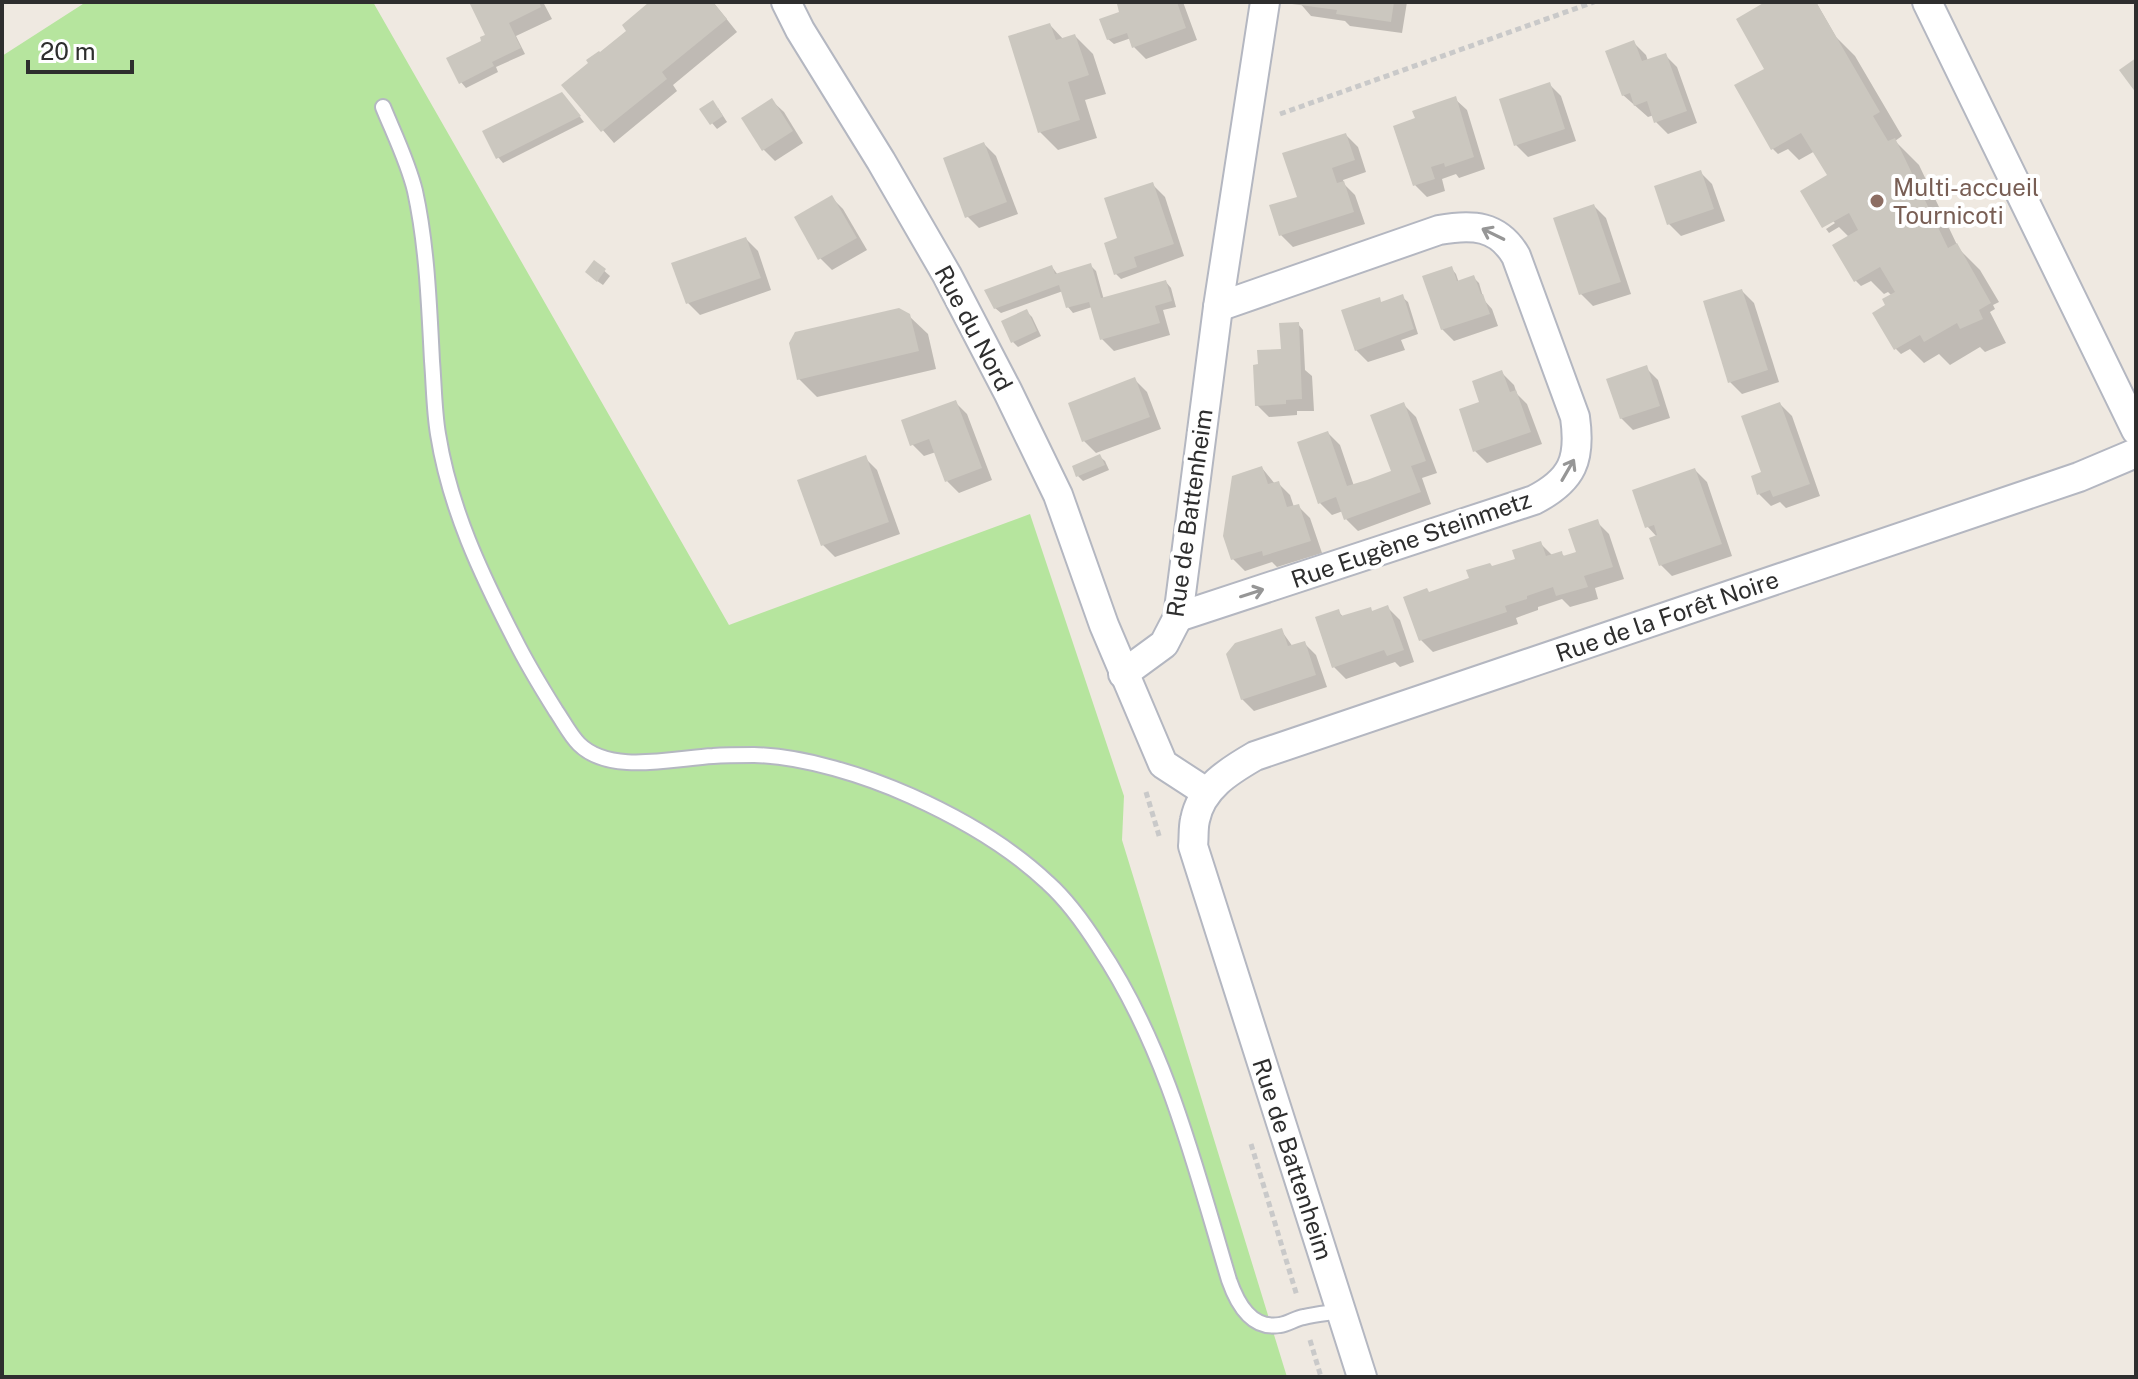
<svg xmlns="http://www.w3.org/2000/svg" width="2138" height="1379" viewBox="0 0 2138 1379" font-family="'Public Sans',sans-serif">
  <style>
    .green { fill: #b6e59e }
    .shadow { fill: #0003 }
    .building { fill: #cbc7bf }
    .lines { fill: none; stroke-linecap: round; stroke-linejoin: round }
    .lane-casing { stroke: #b4b7c1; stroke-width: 18 }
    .street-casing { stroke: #b4b7c1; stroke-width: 32 }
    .path { stroke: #c9c9c9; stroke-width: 5; stroke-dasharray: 6 4; stroke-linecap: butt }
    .lane { stroke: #fff; stroke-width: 14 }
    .street { stroke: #fff; stroke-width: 28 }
    .oneway { stroke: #969696 }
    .education-dot { fill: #8d6e63; stroke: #fff; stroke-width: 3 }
    .labels { text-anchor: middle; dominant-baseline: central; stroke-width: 8; stroke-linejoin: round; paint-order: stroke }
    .education-label { font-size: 24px; fill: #785e54; stroke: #fff; text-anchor: start }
    .street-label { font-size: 24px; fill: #2e2e2e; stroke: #fff }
  </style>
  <rect width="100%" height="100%" fill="#efe9e1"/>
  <!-- green -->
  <path class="green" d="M86,2H373L729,625L1030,514L1124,796L1122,840L1287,1377H2V56Z"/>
  <!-- shadow -->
  <g class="shadow">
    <path d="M471,2H543L552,19L516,36L525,54L496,67L498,72L466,88L461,82L488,35Z"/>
    <path d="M650,2H713L737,32L673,85L677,91L614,143L564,85L629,31Z"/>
    <path d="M1130,2H1183L1197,40L1146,59L1134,47L1131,38L1114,44L1108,39Z"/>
    <path d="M1299,2H1407L1402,33L1350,26L1345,21L1311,16Z"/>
    <path d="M1769,2H1816L1836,37L1855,56L1902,136L1895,141L1919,165L1959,249L1980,270L1999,302L1993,305L1995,309L1990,312L2006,343L1985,352L1980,347L1950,365L1939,354L1924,363L1910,349L1901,354L1896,349L1875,313L1888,306L1892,296L1888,292L1884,294L1871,281L1861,286L1856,281L1849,237L1839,227L1829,233L1826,229L1835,223L1832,220L1829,176L1815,151L1799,160L1788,149L1778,154L1773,149L1767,69Z"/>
    <path d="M1050,25L1064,40L1075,36L1093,54L1106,94L1085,100L1097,138L1058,150L1040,132Z"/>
    <path d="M1634,43L1646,55L1648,61L1665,55L1677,67L1697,123L1668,134L1656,122L1654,115L1648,117L1623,95Z"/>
    <path d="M1549,84L1561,96L1576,141L1528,157L1516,145Z"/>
    <path d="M1455,99L1467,110L1485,169L1459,178L1456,174L1442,179L1445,191L1427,197L1415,185L1417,119Z"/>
    <path d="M567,100L584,122L503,163L498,157Z"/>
    <path d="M772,101L784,112L803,143L775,161L763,149Z"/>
    <path d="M718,108L727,122L717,129L712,123Z"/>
    <path d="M1346,135L1358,147L1366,172L1343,180L1344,184L1355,195L1365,224L1293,247L1281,235L1299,198Z"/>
    <path d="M984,144L996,156L1018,214L979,228L967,216Z"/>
    <path d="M1700,172L1712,184L1725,221L1681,236L1669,224Z"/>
    <path d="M1153,185L1165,197L1184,256L1121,279L1116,274L1119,240Z"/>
    <path d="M831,197L843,209L867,250L832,270L820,258Z"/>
    <path d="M1594,206L1606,218L1631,294L1593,306L1581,294Z"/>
    <path d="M746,239L758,251L771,290L700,315L688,303Z"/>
    <path d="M594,262L610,276L603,285L593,278Z"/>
    <path d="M1090,265L1096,271L1104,300L1166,282L1171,288L1176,307L1163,310L1170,335L1114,351L1102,339L1092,307L1073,313L1068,307L1063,291L1001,313L995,308L1052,267L1058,275Z"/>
    <path d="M1451,268L1456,274L1459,283L1474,278L1479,283L1484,300L1492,309L1498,326L1454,341L1442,329Z"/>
    <path d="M1742,291L1754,303L1779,382L1742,394L1730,382Z"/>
    <path d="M1402,297L1408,302L1418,334L1401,340L1405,350L1368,362L1356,350L1382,304Z"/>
    <path d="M1027,312L1032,317L1041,336L1018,347L1013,342Z"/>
    <path d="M909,316L928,334L936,369L817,397L799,379Z"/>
    <path d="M1298,324L1303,330L1305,370L1312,376L1314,411H1297V415L1269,417L1257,405Z"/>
    <path d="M1646,368L1658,380L1670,418L1633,430L1621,418Z"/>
    <path d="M1502,373L1514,385L1517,394L1527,404L1542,444L1487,463L1475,451L1461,410L1481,403Z"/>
    <path d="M1135,380L1147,392L1161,429L1096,453L1084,441Z"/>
    <path d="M955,402L967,414L992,480L959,493L947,481L936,452L924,456L912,444Z"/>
    <path d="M1780,404L1792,416L1820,496L1786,508L1780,502L1771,506L1759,494Z"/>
    <path d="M1404,405L1416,417L1437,473L1422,478L1431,504L1358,531L1346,519L1343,511L1332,515L1320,503L1328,433L1340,445L1354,486L1394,472Z"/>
    <path d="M1099,456L1105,461L1109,470L1083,481L1078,476Z"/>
    <path d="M865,458L877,470L900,534L835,557L823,545Z"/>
    <path d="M1262,468L1275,484L1278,483L1290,495L1294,507L1298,506L1310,518L1322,553L1277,567L1272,562L1245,571L1233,559Z"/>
    <path d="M1695,470L1707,482L1732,556L1672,576L1660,564L1657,537L1647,526Z"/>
    <path d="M1597,522L1609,534L1624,579L1595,588L1598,599L1570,607L1562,599L1538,607V610L1516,618L1518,624L1433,652L1421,640L1430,594L1517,560L1540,543L1553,556L1561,553L1565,557L1578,553Z"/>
    <path d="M1388,608L1400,620L1414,662L1400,667L1395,662L1346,679L1334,667L1338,611L1344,618L1370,609L1373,612Z"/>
    <path d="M1281,630L1293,647L1304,643L1316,655L1327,687L1254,711L1242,699Z"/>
  </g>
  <!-- building -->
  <g class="building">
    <path d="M469,2H539L541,7L509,23L521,48L492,62L494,66L459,84L446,58L481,41L480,37L485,35Z"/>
    <path d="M647,2H713L727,19L662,72L667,79L601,132L561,85L588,63L586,60L599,51L600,52L626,31L622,25L648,3Z"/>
    <path d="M1124,2H1177L1186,28L1132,48L1127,33L1107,40L1099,19L1119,12L1117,4Z"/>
    <path d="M1292,2H1394L1391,22L1336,14L1337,10L1292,4Z"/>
    <path d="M1765,2H1816L1880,112L1873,116L1888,141L1895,138L1948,248L1957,243L1991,303L1979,310L1983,319L1960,329L1957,323L1924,342L1920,335L1894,350L1872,313L1885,305L1882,299L1895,292L1880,267L1854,282L1832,245L1858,230L1849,213L1822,228L1800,191L1827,175L1801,133L1771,150L1734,85L1764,69L1736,19Z"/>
    <path d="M1050,23L1056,40L1075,34L1089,75L1068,82L1080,120L1038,133L1008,36Z"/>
    <path d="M1634,40L1642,61L1666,53L1687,111L1654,123L1647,101L1634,106L1630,93L1622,96L1605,51Z"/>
    <path d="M2136,58V93L2119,70Z"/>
    <path d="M1550,82L1565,129L1514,146L1499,99Z"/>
    <path d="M562,92L581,116L496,159L482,131Z"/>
    <path d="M1456,96L1474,157L1445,167L1444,163L1431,167L1435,179L1413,186L1393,126L1415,118L1412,111Z"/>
    <path d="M772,98L793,131L762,151L741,118Z"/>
    <path d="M713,100L723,116L710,125L699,109Z"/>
    <path d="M1346,133L1355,160L1332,168L1337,183L1344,181L1354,212L1279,236L1269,205L1297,197L1282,153Z"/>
    <path d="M984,142L1007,202L965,218L943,158Z"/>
    <path d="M1701,170L1714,209L1667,225L1654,186Z"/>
    <path d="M1153,182L1174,244L1134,257L1137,267L1114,275L1104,243L1117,238L1104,198Z"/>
    <path d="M832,195L857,238L818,260L794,217Z"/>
    <path d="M1594,204L1621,282L1579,295L1553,218Z"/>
    <path d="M746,237L761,278L686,304L671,263Z"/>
    <path d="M594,260L606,269L597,282L585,272Z"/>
    <path d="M1091,263L1101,298L1166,280L1172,301L1155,306L1160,323L1100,340L1089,302L1066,308L1059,285L994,309L984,290L1052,265L1055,274Z"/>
    <path d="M1452,266L1457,281L1474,275L1481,294H1483L1490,314L1441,330L1422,276Z"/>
    <path d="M1742,289L1768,370L1728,383L1703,301Z"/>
    <path d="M1403,294L1414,329L1355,351L1341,310L1380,297L1381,302Z"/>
    <path d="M899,308L910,314L919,351L797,380L789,343L795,332Z"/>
    <path d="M1027,309L1037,331L1011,343L1001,321Z"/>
    <path d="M1299,322L1302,399L1286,400V404L1255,406L1253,365L1258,364L1257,350L1281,349L1279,323Z"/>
    <path d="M1647,365L1660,406L1620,419L1606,379Z"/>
    <path d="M1502,370L1510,392L1516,390L1531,432L1473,452L1459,409L1479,402L1472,381Z"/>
    <path d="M1135,377L1150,417L1082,442L1068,403Z"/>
    <path d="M956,400L982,468L945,482L929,439L910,446L901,420Z"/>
    <path d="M1404,402L1426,461L1411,466L1421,492L1344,520L1336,497L1318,504L1297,442L1328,431L1347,486L1367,480L1391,471L1370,415Z"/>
    <path d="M1780,402L1810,484L1773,497L1770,490L1757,495L1751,476L1761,472L1741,416Z"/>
    <path d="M1100,454L1105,465L1076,477L1072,466Z"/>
    <path d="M866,455L889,522L821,546L797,480Z"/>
    <path d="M1262,466L1268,484L1279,481L1287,507L1299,504L1311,541L1263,556L1262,551L1231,560L1223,536L1232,476Z"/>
    <path d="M1695,468L1722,544L1659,566L1649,538L1657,535L1654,525L1645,528L1632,490Z"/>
    <path d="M1598,519L1613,567L1584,576L1588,587L1556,596L1553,587L1527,596V599L1505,606L1507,612L1419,641L1403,597L1427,588L1429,592L1469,578L1466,570L1490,563L1492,566L1515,559L1512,550L1541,541L1546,556L1562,551L1563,556L1576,552L1568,529Z"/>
    <path d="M1388,605L1404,650L1387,656L1384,650L1332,668L1315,617L1339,609L1341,616L1371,607L1372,611Z"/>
    <path d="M1282,628L1288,646L1305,641L1316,675L1241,700L1226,654L1235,643Z"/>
  </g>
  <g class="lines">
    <defs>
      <path id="lane" d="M383,107C394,134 408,162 415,191C427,246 429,304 432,361C434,385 434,410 438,434C450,509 481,574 515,640C527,664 541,687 556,711C563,721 570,735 579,744C610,775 674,758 713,756C726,755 740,755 754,755C804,756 866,776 911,796C960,818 1009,846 1048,883C1068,901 1085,925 1099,947C1166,1047 1195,1166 1229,1280C1237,1303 1251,1330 1280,1325C1288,1324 1296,1318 1304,1317C1316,1314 1329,1313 1341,1311"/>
      <g id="street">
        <path d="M786,2L800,30L881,161L947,275L1008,392L1058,495L1104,625L1163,764L1206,792"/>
        <path d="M1927,2L2136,430"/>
        <path d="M1178,617L1534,500C1573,480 1581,459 1575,417L1516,256C1498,225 1472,224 1439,230L1218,307"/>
        <path d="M1123,674L1164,644L1178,617L1218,307L1265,2"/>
        <path d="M1362,1377L1193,846C1194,838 1193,828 1195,820C1201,788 1229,771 1255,756L2079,477L2136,453"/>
      </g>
    </defs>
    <!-- lane casing -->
    <use href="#lane" class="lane-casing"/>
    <!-- street casing -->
    <use href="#street" class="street-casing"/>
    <!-- path -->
    <g class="path">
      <path d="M1280,114L1594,2"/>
      <path d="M1146,792L1160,839"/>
      <path d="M1251,1144L1297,1296"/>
      <path d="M1310,1340L1321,1377"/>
    </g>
    <!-- lane -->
    <use href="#lane" class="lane"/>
    <!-- street -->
    <use href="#street" class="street"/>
  </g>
  <!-- one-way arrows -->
  <defs><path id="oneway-shaft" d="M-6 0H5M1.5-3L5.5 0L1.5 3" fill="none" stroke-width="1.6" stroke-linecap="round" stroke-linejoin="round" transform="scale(2)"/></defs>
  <g class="oneway">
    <use href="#oneway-shaft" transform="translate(1493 234) rotate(-154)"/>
    <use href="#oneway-shaft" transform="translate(1568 470) rotate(-60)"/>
    <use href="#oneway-shaft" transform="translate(1252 593) rotate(-18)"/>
  </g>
  <!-- markers -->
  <circle class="education-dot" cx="1877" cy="201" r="8"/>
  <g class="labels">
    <!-- education labels -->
    <g class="education-label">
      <text x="1893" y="187">Multi-accueil<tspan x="1893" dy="28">Tournicoti</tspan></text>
    </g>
    <!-- street labels -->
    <g class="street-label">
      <text transform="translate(974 328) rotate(62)">Rue du Nord</text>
      <text transform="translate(1189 513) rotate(-82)">Rue de Battenheim</text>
      <text transform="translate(1411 539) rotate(-19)">Rue Eugène Steinmetz</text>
      <text transform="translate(1667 616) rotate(-19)">Rue de la Forêt Noire</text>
      <text transform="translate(1293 1159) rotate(72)">Rue de Battenheim</text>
    </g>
  </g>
  <!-- border -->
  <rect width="2138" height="1379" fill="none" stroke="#2e2e2e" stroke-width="8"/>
  <!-- scale -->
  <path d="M28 60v12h104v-12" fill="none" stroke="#2e2e2e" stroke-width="4"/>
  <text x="40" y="60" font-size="24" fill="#2e2e2e" stroke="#ffffff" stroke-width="6" paint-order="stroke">20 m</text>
</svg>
